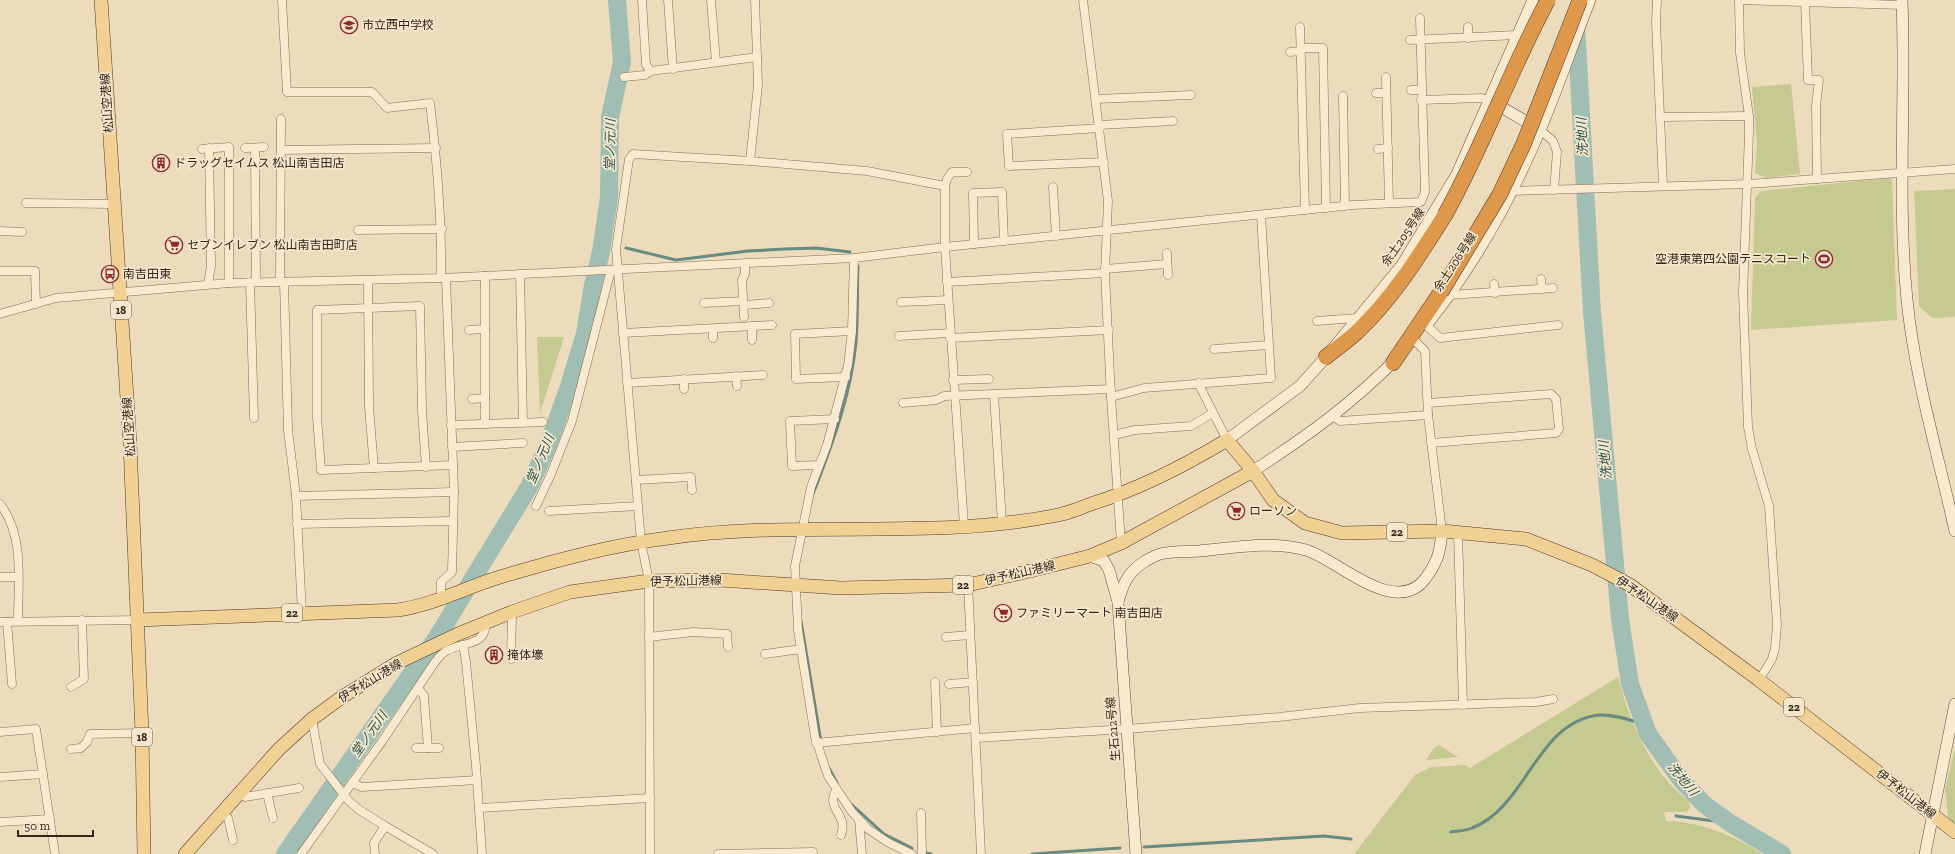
<svg xmlns="http://www.w3.org/2000/svg" width="1955" height="854" viewBox="0 0 1955 854" font-family="'Zilla Slab','Noto Sans JP',serif">
  <style>
    .green { fill: #c5ca91 }
    .lines { fill: none; stroke-linecap: round; stroke-linejoin: round }
    .stream { stroke: #688b81; stroke-width: 3 }
    .river { stroke: #a0beb4; stroke-width: 18 }
    .street-casing { stroke: #846d56; stroke-width: 9 }
    .secondary-casing { stroke: #654e3a; stroke-width: 12 }
    .primary-casing { stroke: #513b2b; stroke-width: 14 }
    .highway-casing { stroke: #513b2b; stroke-width: 16 }
    .street { stroke: #f8eacf; stroke-width: 8 }
    .secondary { stroke: #f8eacf; stroke-width: 11 }
    .primary { stroke: #f1d093; stroke-width: 13 }
    .highway { stroke: #dd984c; stroke-width: 15 }
    .highway-bridge-casing { stroke: #513b2b; stroke-width: 16; stroke-linecap: butt }
    .highway-bridge { stroke: #dd984c; stroke-width: 15 }
    .labels { text-anchor: middle; dominant-baseline: central; stroke-width: 3.5; stroke-linejoin: round; paint-order: stroke }
    .shield { fill: #f4e7cb; stroke: #6d6050; stroke-width: 1 }
    .shield-label { font-size: 11px; font-weight: bold; fill: #33261b }
    .poi-label { font-size: 12px; fill: #33261b; stroke: #f4e7cb; text-anchor: start }
    .street-label { font-size: 12px; fill: #33261b; stroke: #f4e7cb }
    .water-label { font-size: 13px; font-style: italic; fill: #2a534f; stroke: #f4e7cb }
  </style>
  <rect width="100%" height="100%" fill="#eddcbc"/>
  <!-- green -->
  <g class="green">
    <path d="M1791,84L1800,174L1766,178L1755,173L1757,143L1752,87Z"/>
    <path d="M1889,178L1892,179L1897,320L1751,330L1755,198L1761,191Z"/>
    <path d="M1955,189V317L1932,318L1919,306L1914,191Z"/>
    <path d="M537,337H564L540,413Z"/>
    <path d="M1618,677C1630,722 1650,772 1689,801L1690,808L1687,812H1664L1666,821C1699,821 1735,836 1763,854H1354L1415,775L1431,767L1465,765L1470,768Z"/>
    <path d="M1439,745L1458,757L1426,760L1434,748Z"/>
    <path d="M1955,748V824L1948,817L1945,790Z"/>
  </g>
  <g class="lines">
    <!-- stream -->
    <g class="stream">
      <path d="M626,248L676,260L748,251L785,249L816,248L850,252"/>
      <path d="M813,494C832,445 851,395 856,342C858,317 857,291 858,266"/>
      <path d="M801,621L821,742"/>
      <path d="M829,768L837,783"/>
      <path d="M851,804L884,834L912,848"/>
      <path d="M1676,816L1730,823"/>
      <path d="M1451,832C1458,831 1466,831 1472,828C1527,807 1536,722 1599,715C1614,714 1630,720 1644,724"/>
      <path d="M1144,847L1324,836L1351,839"/>
      <path d="M926,853L931,854"/>
      <path d="M1032,854L1120,848"/>
    </g>
    <!-- river -->
    <g class="river">
      <path d="M1576,25L1592,312L1620,619L1630,684L1648,734L1682,781L1705,805L1730,823L1782,854"/>
      <path d="M285,854L436,639L529,487L549,443L569,386L585,334L593,285L601,252L609,197L610,117L622,62L617,0"/>
    </g>
    <defs>
      <g id="street">
        <path d="M282,0L287,92H372L387,108L430,103C437,161 442,219 441,278"/>
        <path d="M642,0L646,65L651,71"/>
        <path d="M668,0L673,69"/>
        <path d="M711,0L716,62"/>
        <path d="M1083,0L1108,201L1105,273L1111,397L1121,543"/>
        <path d="M1657,0L1656,23L1663,186"/>
        <path d="M1739,0L1740,53L1749,116V133L1743,293L1748,427L1752,449L1769,506L1777,625L1775,648L1772,659L1759,680"/>
        <path d="M1739,0L1902,5"/>
        <path d="M1805,2L1808,80H1819L1816,106L1817,179"/>
        <path d="M1300,27L1305,210"/>
        <path d="M1468,27V38"/>
        <path d="M1410,40L1517,35"/>
        <path d="M1301,48H1323L1326,208"/>
        <path d="M1290,52L1301,51"/>
        <path d="M624,77L645,75L651,71L757,57"/>
        <path d="M1386,77L1389,203"/>
        <path d="M1411,90H1421"/>
        <path d="M1376,93H1386"/>
        <path d="M1343,96L1345,206"/>
        <path d="M1096,99L1191,95"/>
        <path d="M1421,100L1482,98L1489,100"/>
        <path d="M1661,117L1749,116"/>
        <path d="M1099,125L1173,121"/>
        <path d="M1100,128L1007,134L1009,166L1104,162"/>
        <path d="M1540,130L1553,141L1557,152L1554,190"/>
        <path d="M245,148L264,147"/>
        <path d="M255,148L256,282"/>
        <path d="M202,149L229,147V283"/>
        <path d="M1378,149L1388,148"/>
        <path d="M281,150L436,148"/>
        <path d="M750,161L867,171L945,186V247L964,526"/>
        <path d="M945,186L947,179L952,172H967"/>
        <path d="M1053,187L1056,236"/>
        <path d="M1511,191L1748,184L1955,169"/>
        <path d="M26,203L114,204"/>
        <path d="M358,230L442,229"/>
        <path d="M0,231L22,232"/>
        <path d="M974,244L973,193L1002,192L1004,241"/>
        <path d="M1167,253L1168,275"/>
        <path d="M854,258L852,331L848,365L827,445L811,487L795,566L798,630L815,737L828,776L852,812L868,829L889,843L912,854"/>
        <path d="M1105,269L1167,264"/>
        <path d="M0,271H35L36,304"/>
        <path d="M520,274L523,423"/>
        <path d="M485,276V424"/>
        <path d="M1541,279L1542,289"/>
        <path d="M368,280L369,407L374,468"/>
        <path d="M280,281L281,119"/>
        <path d="M250,282L254,418"/>
        <path d="M284,282L288,430L296,496L302,613"/>
        <path d="M947,282L1105,273"/>
        <path d="M208,284L211,266L209,148"/>
        <path d="M1494,284L1495,293"/>
        <path d="M1450,295L1553,288"/>
        <path d="M901,302L948,300"/>
        <path d="M704,303L743,301"/>
        <path d="M744,305L769,303"/>
        <path d="M0,314L56,298L229,283L441,278L854,258L945,247L1352,205L1421,202L1425,192L1420,18"/>
        <path d="M744,317L742,280L745,274V263"/>
        <path d="M1317,321L1357,318"/>
        <path d="M1426,325L1440,338L1558,325"/>
        <path d="M752,326V340"/>
        <path d="M713,329V338"/>
        <path d="M469,330L485,329"/>
        <path d="M623,333L772,325"/>
        <path d="M899,336L950,333"/>
        <path d="M950,338L1109,330"/>
        <path d="M1414,340L1425,351L1428,415L1442,531"/>
        <path d="M1214,349L1268,345"/>
        <path d="M736,376L737,386"/>
        <path d="M846,377L796,379L795,334L852,331"/>
        <path d="M684,379V389"/>
        <path d="M953,380L989,379"/>
        <path d="M627,383L763,375"/>
        <path d="M1198,383L1227,440"/>
        <path d="M994,395L1002,523"/>
        <path d="M1111,397L1144,388L1271,378L1261,215"/>
        <path d="M472,399L485,398"/>
        <path d="M903,403L936,400L944,396L1111,389"/>
        <path d="M1428,403L1551,394L1556,399L1559,429L1556,433L1431,443"/>
        <path d="M1334,417L1340,421L1428,415"/>
        <path d="M451,425L543,422"/>
        <path d="M1114,435L1135,430L1191,426L1213,413"/>
        <path d="M452,447L523,443"/>
        <path d="M819,465L792,466L790,421L835,419"/>
        <path d="M426,467L422,411L420,306L317,310V417L321,470L453,465"/>
        <path d="M636,480L691,477L692,490"/>
        <path d="M296,496L454,492"/>
        <path d="M0,504C25,536 18,583 18,621"/>
        <path d="M536,506L551,474L572,421L611,270"/>
        <path d="M549,511L638,506"/>
        <path d="M297,524L452,521"/>
        <path d="M1458,532L1463,705"/>
        <path d="M0,577H18"/>
        <path d="M968,585L981,854"/>
        <path d="M441,600V582L452,572L454,492L446,278"/>
        <path d="M0,622L138,620"/>
        <path d="M7,622L12,684"/>
        <path d="M649,637L693,632L727,634L728,647"/>
        <path d="M946,637L970,635"/>
        <path d="M463,645L466,662L476,766L482,854"/>
        <path d="M765,654L801,649"/>
        <path d="M511,659L512,612"/>
        <path d="M935,682L937,732"/>
        <path d="M949,684L973,682"/>
        <path d="M71,687L84,679L82,620"/>
        <path d="M418,688L424,696L428,748"/>
        <path d="M312,719L320,764L348,800L358,809L385,826L433,854"/>
        <path d="M0,732L36,729L55,854"/>
        <path d="M976,738L1127,729L1279,717L1360,708L1536,702L1553,699"/>
        <path d="M816,743L975,728"/>
        <path d="M416,748H439"/>
        <path d="M71,749L81,748L87,742L90,734L142,733"/>
        <path d="M0,777L43,774"/>
        <path d="M352,783L362,787L477,780"/>
        <path d="M836,790C825,810 849,814 841,835"/>
        <path d="M239,793L245,797L299,788"/>
        <path d="M267,793L273,818"/>
        <path d="M479,808L650,798"/>
        <path d="M222,812L228,818L233,840"/>
        <path d="M921,813L922,854"/>
        <path d="M859,820L862,854"/>
        <path d="M0,822L50,819"/>
        <path d="M301,854L383,740L435,662C438,659 442,653 446,651C464,641 485,647 486,623"/>
        <path d="M375,854L374,843L385,826"/>
        <path d="M650,854L649,581L641,542L638,506L616,249L629,159L633,154L750,161L758,85L755,0"/>
        <path d="M718,854L813,852V854"/>
      </g>
      <g id="secondary">
        <path d="M1902,0C1906,100 1897,200 1907,300C1915,379 1938,454 1955,531"/>
        <path d="M1491,101L1537,128"/>
        <path d="M1428,323C1474,265 1511,199 1540,130C1558,88 1573,43 1590,0"/>
        <path d="M1227,440L1300,386L1326,357L1402,265L1457,174L1533,0"/>
        <path d="M1253,471C1306,437 1353,403 1398,357"/>
        <path d="M1090,556L1104,561L1109,570L1118,602L1136,854"/>
        <path d="M1118,602C1123,584 1128,572 1144,562C1148,559 1155,556 1160,554C1172,551 1187,552 1199,551C1233,548 1272,540 1306,550C1337,559 1395,618 1425,579C1438,561 1440,553 1442,531"/>
        <path d="M1925,854L1955,704"/>
      </g>
      <g id="primary">
        <path d="M101,0L130,444L142,733L144,854"/>
        <path d="M138,620L398,610C436,604 464,588 500,577C554,561 611,545 668,538C797,519 930,541 1058,515C1069,513 1080,508 1091,504C1139,489 1184,466 1227,440L1253,471L1273,500L1305,523L1342,533L1442,531L1526,539L1592,565L1630,585L1759,680L1955,832"/>
        <path d="M185,854L279,749L312,719L342,697L397,663L458,634L512,612L570,592L649,581L720,580L841,588L968,585L1034,570L1090,556L1121,543L1253,471"/>
      </g>
      <g id="highway">
        <path d="M1326,357C1336,349 1347,341 1357,332C1393,298 1419,256 1445,215"/>
        <path d="M1393,363L1441,292"/>
      </g>
    </defs>
    <!-- street casing -->
    <use href="#street" class="street-casing"/>
    <!-- secondary casing -->
    <use href="#secondary" class="secondary-casing"/>
    <!-- primary casing -->
    <use href="#primary" class="primary-casing"/>
    <!-- highway casing -->
    <use href="#highway" class="highway-casing"/>
    <!-- street -->
    <use href="#street" class="street"/>
    <!-- secondary -->
    <use href="#secondary" class="secondary"/>
    <!-- primary -->
    <use href="#primary" class="primary"/>
    <!-- highway -->
    <use href="#highway" class="highway"/>
    <defs>
      <g id="highway-bridge">
        <path d="M1445,215C1484,145 1510,70 1548,0"/>
        <path d="M1441,292L1500,194L1524,143L1580,0"/>
      </g>
    </defs>
    <!-- highway-bridge casing -->
    <use href="#highway-bridge" class="highway-bridge-casing"/>
    <!-- highway-bridge -->
    <use href="#highway-bridge" class="highway-bridge"/>
  </g>
  <!-- icons -->
  <defs>
    <symbol id="school-ring" viewBox="-11 -11 22 22"><circle r="9.5" fill="#f4e7cb" stroke="#92272c" stroke-width="1.5"/><path d="M0-5L7-2L0 1L-7-2ZM-4 1L0 2.5L4 1V4Q0 6-4 4Z" fill="#92272c"/></symbol>
    <symbol id="building-ring" viewBox="-11 -11 22 22"><circle r="9.5" fill="#f4e7cb" stroke="#92272c" stroke-width="1.5"/><path d="M-4-6H4V6H1V3H-1V6H-4ZM-2.5-4.3h1.7v1.8h-1.7ZM.8-4.3h1.7v1.8H.8ZM-2.5-1h1.7V.8h-1.7ZM.8-1h1.7V.8H.8Z" fill="#92272c"/></symbol>
    <symbol id="supermarket-ring" viewBox="-11 -11 22 22"><circle r="9.5" fill="#f4e7cb" stroke="#92272c" stroke-width="1.5"/><path d="M-6-5.5h2.5l.6 2H6L4.5 2H-2.5L-4.4-4H-6ZM-1.5 3.2a1.3 1.3 0 1 0 .1 0ZM3 3.2a1.3 1.3 0 1 0 .1 0Z" fill="#92272c"/></symbol>
    <symbol id="stadium-ring" viewBox="-11 -11 22 22"><circle r="9.5" fill="#f4e7cb" stroke="#92272c" stroke-width="1.5"/><path d="M0-5a6.5 5 0 1 0 0 10a6.5 5 0 1 0 0-10ZM-3.5-1.8h7v3.6h-7Z" fill="#92272c"/></symbol>
    <symbol id="bus-ring" viewBox="-11 -11 22 22"><circle r="9.5" fill="#f4e7cb" stroke="#92272c" stroke-width="1.5"/><path d="M-5-6H5V4H4V6H2V4H-2V6H-4V4H-5ZM-3.5-4V0h7V-4ZM-3.5 1.2v1.5H-2V1.2ZM2 1.2v1.5H3.5V1.2Z" fill="#92272c"/></symbol>
  </defs>
  <g fill-rule="evenodd">
    <use href="#school-ring" x="339" y="15" width="20" height="20"/>
    <use href="#building-ring" x="151" y="153" width="20" height="20"/>
    <use href="#supermarket-ring" x="164" y="235" width="20" height="20"/>
    <use href="#stadium-ring" x="1814" y="249" width="20" height="20"/>
    <use href="#bus-ring" x="100" y="264" width="20" height="20"/>
    <use href="#supermarket-ring" x="1226" y="501" width="20" height="20"/>
    <use href="#supermarket-ring" x="993" y="603" width="20" height="20"/>
    <use href="#building-ring" x="484" y="645" width="20" height="20"/>
  </g>
  <g class="labels">
    <!-- shield labels -->
    <g class="shield">
      <rect x="111" y="301" width="20" height="18" rx="3"/>
      <rect x="1387" y="523" width="20" height="18" rx="3"/>
      <rect x="953" y="576" width="20" height="18" rx="3"/>
      <rect x="282" y="604" width="20" height="18" rx="3"/>
      <rect x="1784" y="698" width="20" height="18" rx="3"/>
      <rect x="132" y="728" width="20" height="18" rx="3"/>
    </g>
    <g class="shield-label">
      <text x="121" y="310">18</text>
      <text x="1397" y="532">22</text>
      <text x="963" y="585">22</text>
      <text x="292" y="613">22</text>
      <text x="1794" y="707">22</text>
      <text x="142" y="737">18</text>
    </g>
    <!-- poi labels -->
    <g class="poi-label">
      <text x="362" y="25">市立西中学校</text>
      <text x="174" y="163">ドラッグセイムス 松山南吉田店</text>
      <text x="187" y="245">セブンイレブン 松山南吉田町店</text>
      <text x="1811" y="259" text-anchor="end">空港東第四公園テニスコート</text>
      <text x="123" y="274">南吉田東</text>
      <text x="1249" y="511">ローソン</text>
      <text x="1016" y="613">ファミリーマート 南吉田店</text>
      <text x="507" y="655">掩体壕</text>
    </g>
    <!-- street labels -->
    <g class="street-label">
      <text transform="translate(107 103) rotate(-94)">松山空港線</text>
      <text transform="translate(1403 237) rotate(-56)">余土205号線</text>
      <text transform="translate(1455 262) rotate(-57)">余土206号線</text>
      <text transform="translate(129 427) rotate(-94)">松山空港線</text>
      <text transform="translate(1020 573) rotate(-13)">伊予松山港線</text>
      <text transform="translate(686 581) rotate(-1)">伊予松山港線</text>
      <text transform="translate(1647 599) rotate(34)">伊予松山港線</text>
      <text transform="translate(370 681) rotate(-31)">伊予松山港線</text>
      <text transform="translate(1113 729) rotate(-95)">生石212号線</text>
      <text transform="translate(1906 794) rotate(38)">伊予松山港線</text>
    </g>
    <!-- water labels -->
    <g class="water-label">
      <text transform="translate(1582 137) rotate(-93)">洗地川</text>
      <text transform="translate(610 145) rotate(-89)">堂ノ元川</text>
      <text transform="translate(540 459) rotate(-67)">堂ノ元川</text>
      <text transform="translate(1605 460) rotate(-95)">洗地川</text>
      <text transform="translate(369 734) rotate(-55)">堂ノ元川</text>
      <text transform="translate(1683 779) rotate(50)">洗地川</text>
    </g>
  </g>
  <!-- scale -->
  <path d="M18 830v6h75v-6" fill="none" stroke="#33261b" stroke-width="2"/>
  <text x="24" y="830" font-size="12" fill="#33261b" stroke="#f4e7cb" stroke-width="3" paint-order="stroke">50 m</text>
</svg>
